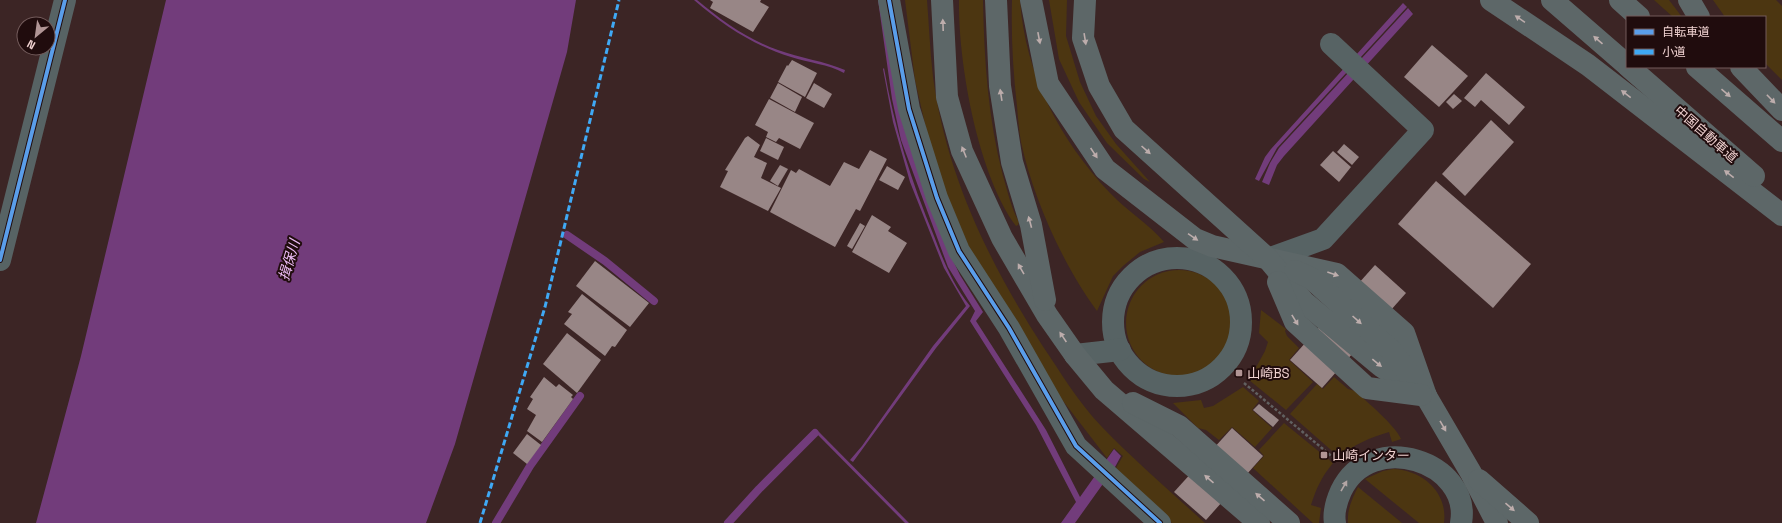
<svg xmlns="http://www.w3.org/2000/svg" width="1782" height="523" viewBox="0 0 1782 523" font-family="'Space Grotesk','Noto Sans JP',sans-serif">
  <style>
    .green { fill: #4c3611 }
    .water { fill: #723c7b }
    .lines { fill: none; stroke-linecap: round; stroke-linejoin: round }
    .stream { stroke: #723c7b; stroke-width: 8 }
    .building { fill: #988686 }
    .path { stroke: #616060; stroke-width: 2.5; stroke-dasharray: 3 2; stroke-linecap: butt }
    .minor { stroke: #576364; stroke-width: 22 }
    .highway { stroke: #5d6768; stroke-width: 22 }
    .quiet { stroke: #3fa9f5; stroke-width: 3; stroke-dasharray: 6 3; stroke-linecap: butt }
    .cycleway-casing { stroke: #200c0d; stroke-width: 6 }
    .cycleway { stroke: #5a9eea; stroke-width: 4 }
    .oneway { fill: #bdadac }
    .oneway2 { fill: #b3a6a5 }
    .poi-dot { fill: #b19595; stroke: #200c0d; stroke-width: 1.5 }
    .labels { text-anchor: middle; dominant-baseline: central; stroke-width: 4; stroke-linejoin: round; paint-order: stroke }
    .street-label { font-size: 13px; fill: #f0d2d1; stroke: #200c0d }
    .poi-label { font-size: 13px; fill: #f0d2d1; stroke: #200c0d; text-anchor: start }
    .water-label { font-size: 14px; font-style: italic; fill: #ecbdf6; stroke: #200c0d }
  </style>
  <rect width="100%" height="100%" fill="#3c2525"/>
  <!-- green -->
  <g class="green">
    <path d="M905,0H927C929,25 930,51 933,77C946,174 989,263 1042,345C1061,373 1078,402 1102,427C1134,460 1170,491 1205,523H1172L1116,468L1123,456L1114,448L1107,458L1050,384L971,252L941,181L928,137L915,80Z"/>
    <path d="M959,0H983C984,59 988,119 1003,176C1008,192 1011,208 1019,222L1018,225L1016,226C978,175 958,63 959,0Z"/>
    <path d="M1012,0H1020C1025,74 1060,140 1110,193C1126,210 1150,225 1164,242L1140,252L1123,266L1113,276L1097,311C1063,265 1033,198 1021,142C1019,131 1018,118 1017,106C1013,70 1011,37 1012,0Z"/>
    <path d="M1049,0H1067L1066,36L1080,82L1096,116L1116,144L1150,182L1144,179L1107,143L1079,102L1059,59Z"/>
    <path d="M1654,0H1669L1682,17H1673Z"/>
    <path d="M1713,0H1776L1782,6V80L1765,63V17H1725Z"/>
    <circle cx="1179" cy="323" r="53"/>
    <path d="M1261,310L1286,329L1285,331L1287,336L1299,348L1289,360L1313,382L1286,410L1249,380L1265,351L1268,342L1259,333Z"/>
    <path d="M1334,377L1348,389L1355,391C1367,402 1395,425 1401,439L1392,442L1389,432C1370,438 1354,444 1339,457L1290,414L1317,384L1323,389Z"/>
    <path d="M1243,387L1259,401L1252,410L1272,428L1255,447L1232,427L1219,440L1206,430L1198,428L1173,403L1201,400L1204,408L1213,406Z"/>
    <path d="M1284,423L1333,463C1322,476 1316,489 1311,505L1321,508L1319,523H1313L1253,468L1264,456L1259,450Z"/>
    <path d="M1393,469C1422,470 1448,492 1444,523H1419L1365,479L1383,471Z"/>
    <path d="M1358,487L1402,523H1348C1347,509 1352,499 1358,487Z"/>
  </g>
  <!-- water -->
  <g class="water">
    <path d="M166,0H576L567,52L455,444L426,523H36L81,356Z"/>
    <path d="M694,0H697C722,21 747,39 778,50C800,58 824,61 845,70L844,73C828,64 809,63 791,57C751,44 726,27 694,0Z"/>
    <path d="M878,0H884L947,248L960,275L983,312L976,321L1046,430L1080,497L1114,449L1121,456L1115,467L1075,523H1061L1076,502L1036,425L970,321L975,311L948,267L901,140L892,99Z"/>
    <path d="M1403,3L1407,7L1277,148L1259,181L1255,179L1265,157L1271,149Z"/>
    <path d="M1408,8L1413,14L1284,156L1277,165L1269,185L1262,182L1270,163L1279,148Z"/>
    <path d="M884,68C894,126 911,181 934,236C943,260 953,285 970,306L936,348L853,462L850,460L862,446L933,346L966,306L944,268L910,182L893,122L883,69Z"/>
    <path d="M819,432L909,523H905L817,434Z"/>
  </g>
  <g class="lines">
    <!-- stream -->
    <g class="stream">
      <path d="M567,235L605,261L654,301"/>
      <path d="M496,523L530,466L580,396"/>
      <path d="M728,523L759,489L815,433"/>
    </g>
  </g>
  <!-- building -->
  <g class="building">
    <path d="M710,0H761L760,2L769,7L753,32L710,8L713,2Z"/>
    <path d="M1432,45L1468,76L1439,107L1404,77Z"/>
    <path d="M792,60L817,73L805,97L778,82L787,65L788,66Z"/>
    <path d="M1486,73L1525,107L1509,125L1481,100L1475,107L1464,98Z"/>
    <path d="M778,83L802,97L795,112L770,98Z"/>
    <path d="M814,83L832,94L824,108L806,98Z"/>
    <path d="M1454,94L1462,101L1453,109L1446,102Z"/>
    <path d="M769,99L814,123L800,149L779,138L776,142L766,137L768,132L755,125Z"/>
    <path d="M1491,120L1514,142L1465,196L1442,174Z"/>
    <path d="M748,136L760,145L754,157L767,163L761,178L781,188L768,211L720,187L728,171L725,170L745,138Z"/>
    <path d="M766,138L784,147L778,160L760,151Z"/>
    <path d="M1344,144L1359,157L1352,165L1337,152Z"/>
    <path d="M870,150L887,159L860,211L856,209L835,247L770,212L791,170L796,173L799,169L830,186L844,162L859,169Z"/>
    <path d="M1333,151L1351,167L1339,182L1320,165Z"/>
    <path d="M780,165L788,169L778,186L770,181Z"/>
    <path d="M887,166L905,177L898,190L879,180Z"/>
    <path d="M1436,181L1531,264L1493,308L1398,224Z"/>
    <path d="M872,215L891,227L888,231L907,243L889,273L852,252Z"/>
    <path d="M860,223L865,226L852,249L847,246Z"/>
    <path d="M595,261L649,303L630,327L576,286Z"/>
    <path d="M1375,265L1406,293L1322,388L1290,360Z"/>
    <path d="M582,294L627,330L615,347L612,346L605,356L564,324L572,314L568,312Z"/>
    <path d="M567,333L601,360L577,393L543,364Z"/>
    <path d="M544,377L556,387L559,384L573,395L571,397L573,399L542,442L527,431L536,415L527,409L533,399L530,397Z"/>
    <path d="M1259,404L1279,420L1273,427L1253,410Z"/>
    <path d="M1232,428L1263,456L1206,520L1174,492Z"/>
    <path d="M527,434L541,445L527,464L513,453Z"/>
  </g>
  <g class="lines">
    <!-- path -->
    <path class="path" d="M1244,383L1335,459"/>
    <!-- minor -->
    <g class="minor">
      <path d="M889,0L909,109L937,198L959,251L1009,328L1076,446L1160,523"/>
      <circle cx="1177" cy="322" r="64"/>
      <path d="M1268,259L1323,239L1423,130L1331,44"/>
      <path d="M0,260L65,0"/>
      <path d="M1075,355L1120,350L1119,349"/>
      <path d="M1335,523C1333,512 1337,500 1341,491C1371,428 1472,462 1461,523"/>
    </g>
    <!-- highway -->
    <g class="highway">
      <path d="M942,0L947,97L962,151L1002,238L1047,315L1075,355L1104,390L1259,523"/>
      <path d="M996,0L1000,86L1012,162L1031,225L1045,300"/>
      <path d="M1031,0L1048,84L1105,169L1195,239L1212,246L1337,274L1404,333L1426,396"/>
      <path d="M1085,0L1083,38L1099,86L1124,129L1268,259L1304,302L1381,366L1426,396"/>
      <path d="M1491,0L1588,65L1782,215"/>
      <path d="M1552,0L1627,65"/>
      <path d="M1620,0L1639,17"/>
      <path d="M1689,0L1699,17"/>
      <path d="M1629,67L1754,176"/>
      <path d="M1697,67L1782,141"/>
      <path d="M1741,67L1782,110"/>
      <path d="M1295,271L1311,278L1390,349L1426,396L1471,473L1497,523"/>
      <path d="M1278,282L1295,322L1367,388L1421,395"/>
      <path d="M1133,403L1179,426L1289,523"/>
      <path d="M1479,480L1528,523"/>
    </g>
    <!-- quiet -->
    <path class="quiet" d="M480,523L545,307L619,0"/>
    <defs>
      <g id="cycleway">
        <path d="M889,0L909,109L937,198L959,251L1009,328L1076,446L1160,523"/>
        <path d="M0,260L65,0"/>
      </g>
    </defs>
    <!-- cycleway casing -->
    <use href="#cycleway" class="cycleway-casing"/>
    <!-- cycleway -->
    <use href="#cycleway" class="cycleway"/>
  </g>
  <!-- one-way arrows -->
  <defs><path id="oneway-solid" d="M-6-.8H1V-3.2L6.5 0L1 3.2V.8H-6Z"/></defs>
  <g class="oneway">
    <use href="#oneway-solid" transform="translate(1520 19) rotate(-146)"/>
    <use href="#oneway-solid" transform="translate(943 25) rotate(-92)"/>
    <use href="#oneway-solid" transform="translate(1039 38) rotate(79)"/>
    <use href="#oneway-solid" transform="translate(1085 39) rotate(81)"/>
    <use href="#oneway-solid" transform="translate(1598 40) rotate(-139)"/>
    <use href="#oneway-solid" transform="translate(1726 93) rotate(41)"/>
    <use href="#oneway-solid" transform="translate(1626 94) rotate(-142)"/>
    <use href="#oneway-solid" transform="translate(1001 95) rotate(-99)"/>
    <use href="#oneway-solid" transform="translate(1771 99) rotate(46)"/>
    <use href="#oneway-solid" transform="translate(1146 150) rotate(42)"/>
    <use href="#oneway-solid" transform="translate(964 152) rotate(-112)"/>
    <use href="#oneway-solid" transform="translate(1094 153) rotate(56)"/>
    <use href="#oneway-solid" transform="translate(1729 174) rotate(-142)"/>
    <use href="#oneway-solid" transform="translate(1030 222) rotate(-105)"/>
    <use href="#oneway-solid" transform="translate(1193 237) rotate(34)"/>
    <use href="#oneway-solid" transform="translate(1021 269) rotate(-120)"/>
    <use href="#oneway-solid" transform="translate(1333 274) rotate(19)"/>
    <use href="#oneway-solid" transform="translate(1295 320) rotate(58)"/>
    <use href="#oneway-solid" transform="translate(1357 320) rotate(42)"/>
    <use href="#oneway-solid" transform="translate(1063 337) rotate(-124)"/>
    <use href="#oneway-solid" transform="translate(1377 363) rotate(39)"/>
    <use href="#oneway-solid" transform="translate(1443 426) rotate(60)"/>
    <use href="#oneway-solid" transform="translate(1209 479) rotate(-139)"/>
    <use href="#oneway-solid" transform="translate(1260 497) rotate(-139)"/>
    <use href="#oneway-solid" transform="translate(1510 507) rotate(41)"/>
  </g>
  <use class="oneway2" href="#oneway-solid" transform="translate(1344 486) rotate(-60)"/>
  <!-- markers -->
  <g class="poi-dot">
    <rect x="1235" y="369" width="8" height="8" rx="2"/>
    <rect x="1320" y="451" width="8" height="8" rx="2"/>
  </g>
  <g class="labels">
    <!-- street labels -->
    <g class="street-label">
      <text transform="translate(1706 134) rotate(41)">中国自動車道</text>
    </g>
    <!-- poi labels -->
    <g class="poi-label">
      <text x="1247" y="373">山崎BS</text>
      <text x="1332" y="455">山崎インター</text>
    </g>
    <!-- water labels -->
    <g class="water-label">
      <text transform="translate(289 260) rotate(-74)">揖保川</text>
    </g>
  </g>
  <!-- legend -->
  <rect x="1626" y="16" width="140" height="52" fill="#200c0d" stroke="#735b5b"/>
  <rect x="1634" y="29" width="20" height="6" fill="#5a9eea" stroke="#735b5b"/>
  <text x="1662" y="36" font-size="12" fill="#f0d2d1">自転車道</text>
  <rect x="1634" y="49" width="20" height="6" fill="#3fa9f5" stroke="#735b5b"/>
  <text x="1662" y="56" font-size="12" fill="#f0d2d1">小道</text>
  <!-- north arrow -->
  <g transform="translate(36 36) rotate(209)"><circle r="19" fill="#200c0d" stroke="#735b5b"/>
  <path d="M0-3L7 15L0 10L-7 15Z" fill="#b19595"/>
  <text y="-6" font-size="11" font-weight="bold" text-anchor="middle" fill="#f0d2d1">N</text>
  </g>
</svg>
